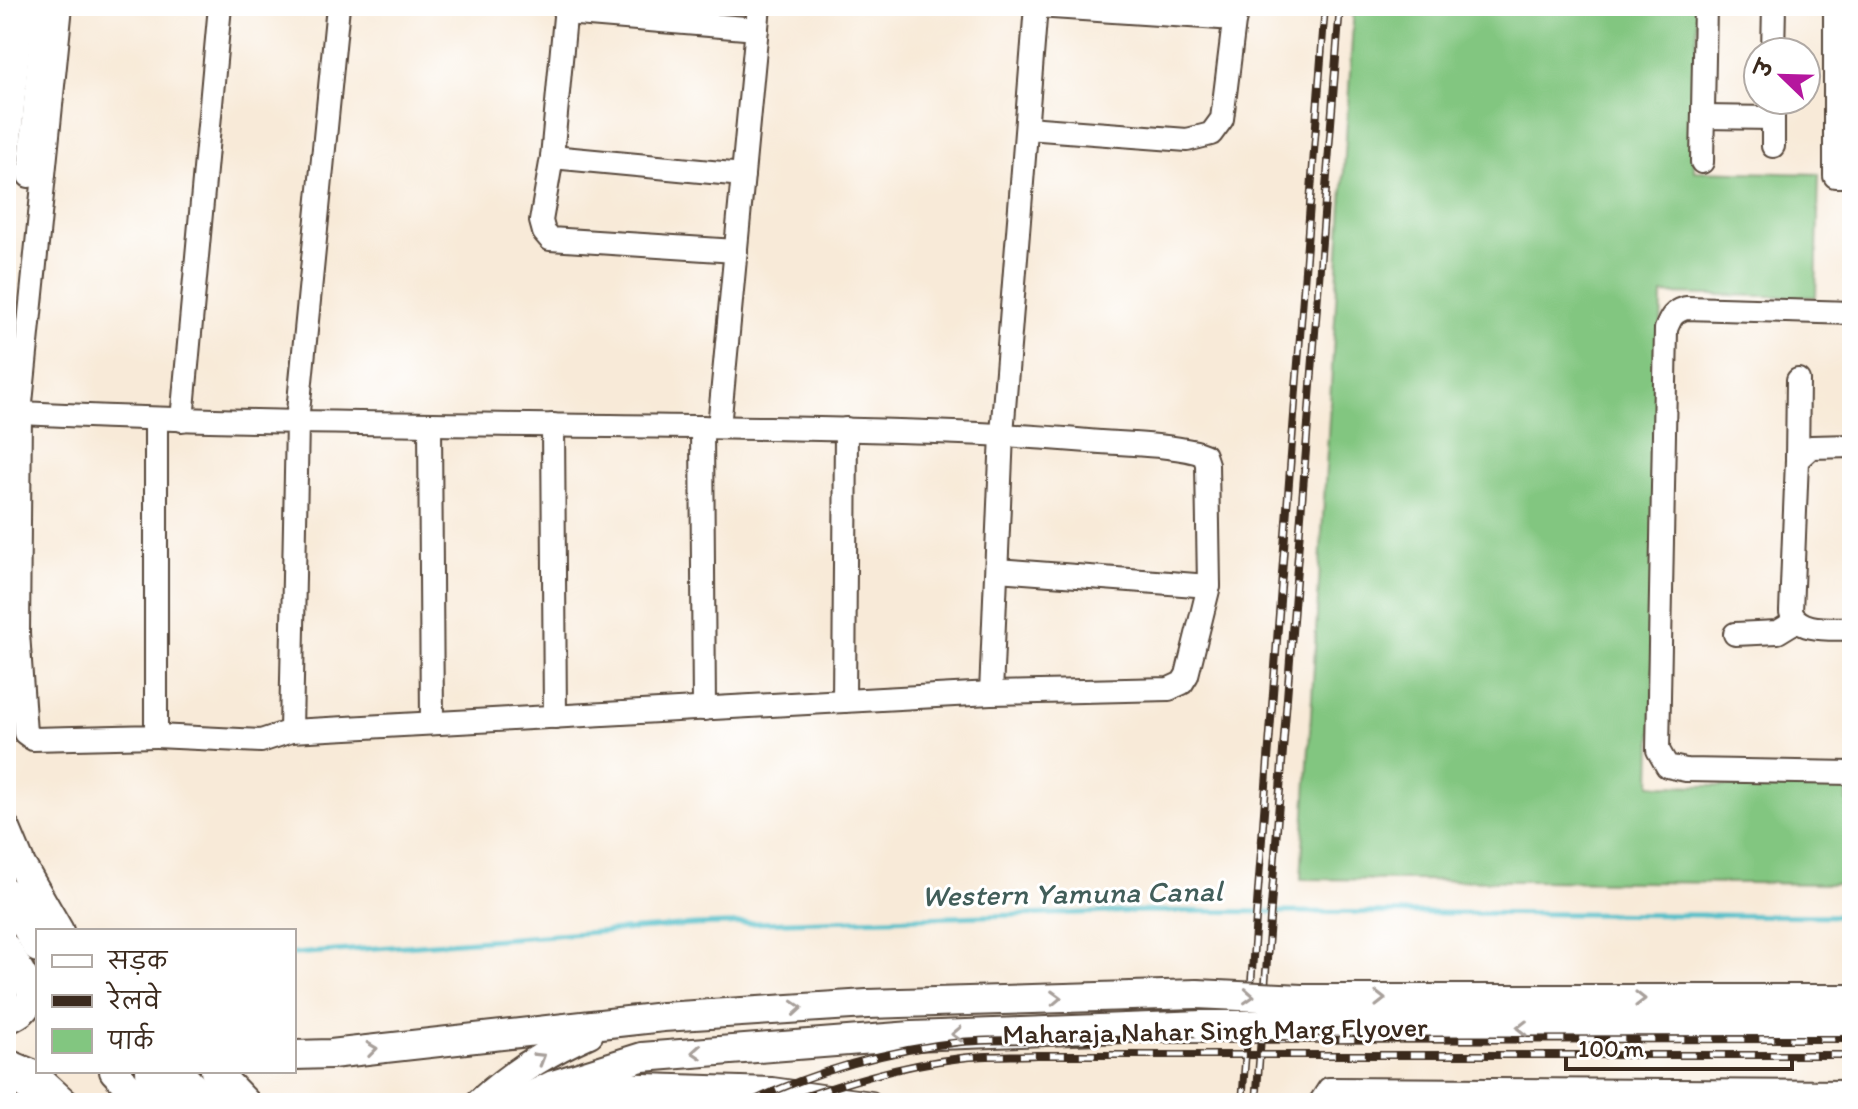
<svg xmlns="http://www.w3.org/2000/svg" width="1858" height="1109" viewBox="0 0 1858 1109" font-family="Itim,'Playpen Sans Deva',sans-serif">
  <style>
    .green { fill: #82c680; stroke: #5e784f; stroke-width: 2 }
    .lines { fill: none; stroke-linecap: round; stroke-linejoin: round }
    .stream { stroke: #50bec8; stroke-width: 5 }
    .minor-casing { stroke: #57473a; stroke-width: 26 }
    .major-casing { stroke: #57473a; stroke-width: 32 }
    .minor { stroke: #fff; stroke-width: 22 }
    .major { stroke: #fff; stroke-width: 28 }
    .rail-casing { stroke: #3b2a1e; stroke-width: 8 }
    .rail { stroke: #fff; stroke-width: 5; stroke-dasharray: 15; stroke-linecap: butt }
    .major-bridge-casing { stroke: #57473a; stroke-width: 32; stroke-linecap: butt }
    .major-bridge { stroke: #fff; stroke-width: 28 }
    .oneway { stroke: #a79f9a }
    .labels { text-anchor: middle; dominant-baseline: central; stroke-width: 6; stroke-linejoin: round; paint-order: stroke }
    .street-label { font-size: 28px; fill: #3b2a1e; stroke: #fff }
    .water-label { font-size: 30px; font-style: italic; fill: #425e5a; stroke: #fff }
  </style>
  <rect width="100%" height="100%" fill="#fff"/>
  <filter id="ink" filterUnits="userSpaceOnUse"><feTurbulence type="fractalNoise" baseFrequency=".0125" numOctaves="2"/><feDisplacementMap in="SourceGraphic" scale="16" xChannelSelector="R" yChannelSelector="G"/><feConvolveMatrix kernelMatrix="1 2 1 2 8 2 1 2 1" color-interpolation-filters="sRGB"/></filter>
  <filter id="wash" filterUnits="userSpaceOnUse"><feTurbulence type="fractalNoise" baseFrequency=".006" numOctaves="4" result="noise"/><feDisplacementMap in="SourceGraphic" scale="32" xChannelSelector="R" yChannelSelector="G"/><feGaussianBlur stdDeviation="1.8" result="paint"/><feColorMatrix in="noise" values="0 0 0 0 0 0 0 0 0 0 0 0 0 0 0 0 0 1.4 0 .05"/><feComposite in="paint" operator="in"/></filter>
  <g filter="url(#wash)">
    <rect width="100%" height="100%" fill="#f8ead8"/>
    <!-- green -->
    <g class="green">
      <path d="M1354,6H1697L1694,171L1819,174L1816,297L1662,294L1651,785L1847,788V802H1852V884L1301,879Z"/>
      <path d="M1844,49H1852V171H1841Z"/>
    </g>
    <g class="lines">
      <!-- stream -->
      <path class="stream" d="M294,954L693,925L1144,911L1852,916"/>
    </g>
  </g>
  <g filter="url(#ink)">
    <g class="lines">
      <defs>
        <g id="minor">
          <path d="M61,6L20,413L18,633L25,733L33,739L156,736V420"/>
          <path d="M566,6L552,157L541,221L544,232L550,239L736,251"/>
          <path d="M1037,6L1235,19"/>
          <path d="M1835,6V176H1852"/>
          <path d="M565,13L757,29"/>
          <path d="M1773,52L1774,6"/>
          <path d="M1703,117L1773,118"/>
          <path d="M1027,128L1187,140L1211,134L1222,119L1236,6"/>
          <path d="M1773,146V100"/>
          <path d="M552,157L743,175"/>
          <path d="M1702,162L1705,6"/>
          <path d="M29,176L43,6"/>
          <path d="M1852,313L1686,308C1673,312 1671,317 1666,329L1658,750L1667,766L1686,770L1852,773"/>
          <path d="M6,393L12,358"/>
          <path d="M6,415L20,413C269,425 519,424 769,428C876,430 982,432 1088,441C1124,444 1161,444 1196,452L1204,455L1207,464L1209,586L1187,675L1182,683L1169,689L991,693L291,731L297,422L338,6"/>
          <path d="M182,420L220,6"/>
          <path d="M430,424L432,723"/>
          <path d="M553,425L555,717"/>
          <path d="M702,427L704,709"/>
          <path d="M719,427L759,6"/>
          <path d="M1852,446L1811,447L1797,460L1791,612C1799,633 1833,628 1852,629"/>
          <path d="M1797,460L1798,380"/>
          <path d="M997,570L1209,586"/>
          <path d="M1735,634L1778,632L1796,621"/>
          <path d="M991,693L1002,434L1036,6"/>
          <path d="M844,701L846,429"/>
          <path d="M156,736L261,741L291,731"/>
          <path d="M6,1060L35,1072L69,1103"/>
          <path d="M582,1077L612,1084L772,1089L871,1103"/>
          <path d="M6,1080L22,1086L45,1103"/>
          <path d="M1320,1103L1329,1089L1852,1092"/>
        </g>
        <g id="major">
          <path d="M6,149L19,6"/>
          <path d="M6,829L21,865L59,931"/>
          <path d="M6,892L38,948"/>
          <path d="M6,948L32,992C28,1009 21,1013 6,1020"/>
          <path d="M1302,999H1852"/>
          <path d="M1300,1025L1852,1027"/>
          <path d="M294,1055L331,1054L663,1017L867,1004L1197,994"/>
          <path d="M114,1071L144,1103"/>
          <path d="M150,1071L181,1103"/>
          <path d="M178,1071L208,1103"/>
          <path d="M215,1071L246,1103"/>
          <path d="M480,1103C512,1073 548,1051 589,1033"/>
          <path d="M516,1103L553,1085L642,1057L912,1036L1203,1025"/>
        </g>
      </defs>
      <!-- minor casing -->
      <use href="#minor" class="minor-casing"/>
      <!-- major casing -->
      <use href="#major" class="major-casing"/>
      <!-- minor -->
      <use href="#minor" class="minor"/>
      <!-- major -->
      <use href="#major" class="major"/>
      <defs>
        <g id="rail">
          <path d="M749,1103C811,1072 892,1049 961,1042C986,1040 1011,1040 1035,1040L1852,1039"/>
          <path d="M786,1103C843,1083 901,1065 961,1058C985,1055 1011,1056 1036,1055H1852"/>
          <path d="M1242,1103L1325,6"/>
          <path d="M1256,1103L1340,6"/>
        </g>
      </defs>
      <!-- rail casing -->
      <use href="#rail" class="rail-casing"/>
      <!-- rail -->
      <use href="#rail" class="rail"/>
      <defs>
        <g id="major-bridge">
          <path d="M1197,994L1302,999"/>
          <path d="M1203,1025H1300"/>
        </g>
      </defs>
      <!-- major-bridge casing -->
      <use href="#major-bridge" class="major-bridge-casing"/>
      <!-- major-bridge -->
      <use href="#major-bridge" class="major-bridge"/>
    </g>
    <!-- one-way arrows -->
    <defs><path id="oneway-chevron" d="M-2-3.5L2.5 0L-2 3.5" fill="none" stroke-width="1.6" stroke-linecap="round" stroke-linejoin="round" transform="scale(2)"/></defs>
    <g class="oneway">
      <use href="#oneway-chevron" transform="translate(1249 996) rotate(3)"/>
      <use href="#oneway-chevron" transform="translate(1056 998) rotate(-2)"/>
      <use href="#oneway-chevron" transform="translate(1380 999)"/>
      <use href="#oneway-chevron" transform="translate(1640 999)"/>
      <use href="#oneway-chevron" transform="translate(797 1008) rotate(-4)"/>
      <use href="#oneway-chevron" transform="translate(1522 1028) rotate(-179)"/>
      <use href="#oneway-chevron" transform="translate(957 1034) rotate(178)"/>
      <use href="#oneway-chevron" transform="translate(372 1049) rotate(-7)"/>
      <use href="#oneway-chevron" transform="translate(697 1052) rotate(176)"/>
      <use href="#oneway-chevron" transform="translate(540 1058) rotate(-31)"/>
    </g>
  </g>
  <g class="labels">
    <!-- street labels -->
    <g class="street-label">
      <text transform="translate(1215 1030) rotate(-1)">Maharaja Nahar Singh Marg Flyover</text>
    </g>
    <!-- water labels -->
    <g class="water-label">
      <text transform="translate(1072 893) rotate(-1)">Western Yamuna Canal</text>
    </g>
  </g>
  <!-- margin -->
  <rect width="1858" height="1109" fill="none" stroke="#fff" stroke-width="32"/>
  <!-- legend -->
  <rect x="36" y="929" width="260" height="144" fill="#ffffff" stroke="#b1aaa5" stroke-width="2"/>
  <rect x="52" y="955" width="40" height="12" fill="#ffffff" stroke="#b1aaa5" stroke-width="2"/>
  <text x="108" y="969" font-size="24" fill="#3b2a1e">सड़क</text>
  <rect x="52" y="995" width="40" height="12" fill="#3b2a1e" stroke="#b1aaa5" stroke-width="2"/>
  <text x="108" y="1009" font-size="24" fill="#3b2a1e">रेलवे</text>
  <rect x="52" y="1029" width="40" height="24" fill="#82c680" stroke="#b1aaa5" stroke-width="2"/>
  <text x="108" y="1049" font-size="24" fill="#3b2a1e">पार्क</text>
  <!-- north arrow -->
  <g transform="translate(1782 76) rotate(293)"><circle r="38" fill="#ffffff" stroke="#b1aaa5" stroke-width="2"/>
  <path d="M0-6L14 30L0 20L-14 30Z" fill="#b5179e"/>
  <text y="-12" font-size="22" font-weight="bold" text-anchor="middle" fill="#3b2a1e">उ</text>
  </g>
  <!-- scale -->
  <path d="M1566 1057v12h226v-12" fill="none" stroke="#3b2a1e" stroke-width="4"/>
  <text x="1578" y="1057" font-size="24" fill="#3b2a1e" stroke="#ffffff" stroke-width="6" paint-order="stroke">100 m</text>
</svg>
